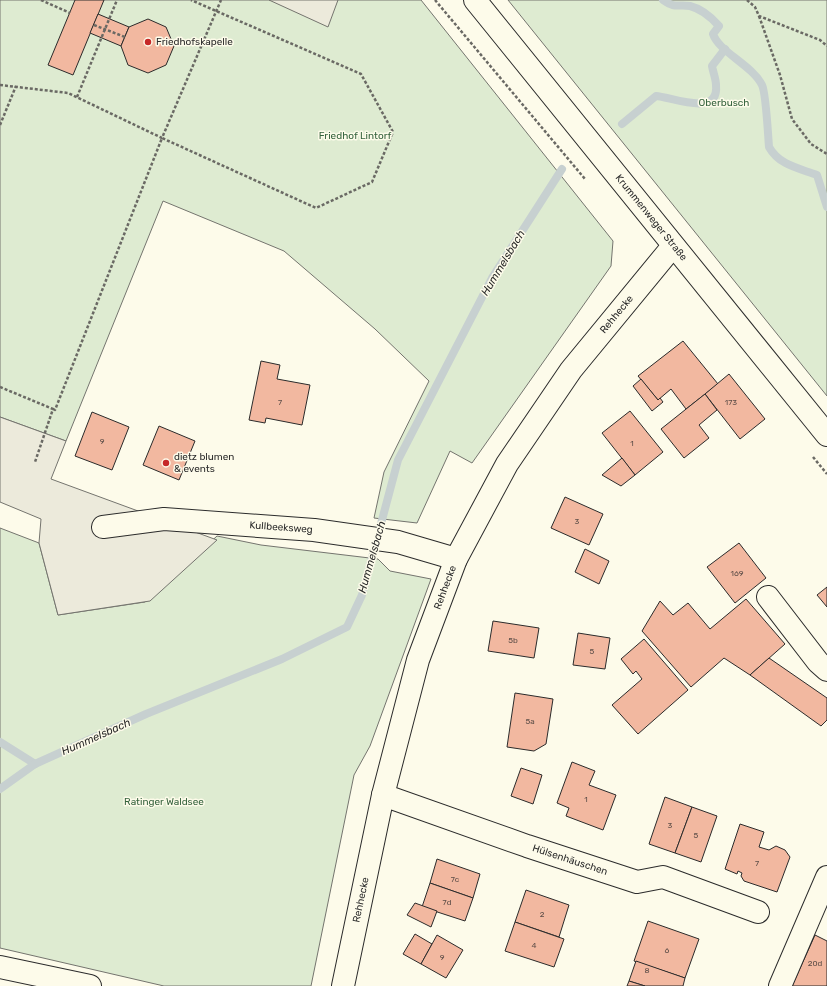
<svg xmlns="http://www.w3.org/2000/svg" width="827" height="986" viewBox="0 0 827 986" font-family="Rubik,sans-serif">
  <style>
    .green { fill: #deebd1; stroke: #74746e }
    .parking { fill: #eceadb; stroke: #74746e }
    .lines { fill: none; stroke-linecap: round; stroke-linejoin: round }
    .stream { stroke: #c7d0d0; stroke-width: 8 }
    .building { fill: #f2b8a0; stroke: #2b2b2b }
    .minor-casing { stroke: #2b2b2b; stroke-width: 24 }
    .major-casing { stroke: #2b2b2b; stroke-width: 24 }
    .path { stroke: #6a6964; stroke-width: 2.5; stroke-dasharray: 3 2; stroke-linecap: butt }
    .minor { stroke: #fdfbea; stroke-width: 22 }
    .major { stroke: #fdfbea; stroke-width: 22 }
    .poi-dot { fill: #c62828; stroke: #fdfbea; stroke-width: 1.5 }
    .labels { text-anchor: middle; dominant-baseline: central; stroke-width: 3; stroke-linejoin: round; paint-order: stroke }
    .number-label { font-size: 8px; fill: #5d4e48 }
    .poi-label { font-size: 10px; fill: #2b2b2b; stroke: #fdfbea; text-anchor: start }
    .park-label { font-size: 10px; fill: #34623c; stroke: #fdfbea }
    .street-label { font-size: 10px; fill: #2b2b2b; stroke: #fdfbea }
    .water-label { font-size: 11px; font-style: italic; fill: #2b2b2b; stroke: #fdfbea }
  </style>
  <rect width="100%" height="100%" fill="#fdfbea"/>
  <!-- green -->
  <g class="green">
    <path d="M0,0H421L613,241L611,266L472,463L450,451L417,523L374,518L384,472L429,381L375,329L284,251L163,201L66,441L0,417Z"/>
    <path d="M508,0H827V396Z"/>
    <path d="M0,528L39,543L58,615L145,602L217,536L261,545L378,559L390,571L431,579L370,746L354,775L311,986H164L0,948Z"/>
  </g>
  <!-- parking -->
  <g class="parking">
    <path d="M269,0H338L328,27Z"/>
    <path d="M0,417L66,441L51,479L217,540L150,601L58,615L39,543L41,519L0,502Z"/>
  </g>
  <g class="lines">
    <!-- stream -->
    <g class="stream">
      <path d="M663,0C676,9 677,4 690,6C702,9 712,18 719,26L713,34C719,52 752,65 762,85C766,93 768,135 769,147C779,165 798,168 817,175L827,207"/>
      <path d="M622,124L656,96C672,97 719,118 716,85C716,79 713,72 712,66L725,49"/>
      <path d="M0,742L35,764"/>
      <path d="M0,789L35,764L146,714L282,659L347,627L362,595L398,460L492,278L562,169"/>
    </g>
  </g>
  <!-- building -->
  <g class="building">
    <path d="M75,0H104L73,75L48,65Z"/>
    <path d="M98,14L129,27L121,46L90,33Z"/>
    <path d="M148,19L166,27L174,46L166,65L148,73L128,65L121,46L129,27Z"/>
    <path d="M683,341L718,384L686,409L671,389L658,400L638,376Z"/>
    <path d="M261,361L280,365L277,379L310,385L302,425L266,418L265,423L249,420Z"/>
    <path d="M729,374L765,419L740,439L705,394Z"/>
    <path d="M641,379L658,400L660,398L663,402L652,411L633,386Z"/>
    <path d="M705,394L717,410L699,425L709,438L684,458L661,429Z"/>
    <path d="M630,411L663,452L635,475L602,433Z"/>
    <path d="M92,412L129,427L112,470L75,456Z"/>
    <path d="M159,426L195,441L179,480L143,465Z"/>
    <path d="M622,458L635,475L621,486L602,475Z"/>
    <path d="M565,497L603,514L589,545L551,528Z"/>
    <path d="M739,543L766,578L735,603L707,567Z"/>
    <path d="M585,549L609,561L599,584L575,572Z"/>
    <path d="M827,587V607L817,595Z"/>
    <path d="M746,599L785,644L750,675L724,658L691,687L642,631L660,601L673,615L688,603L710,629Z"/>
    <path d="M493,621L539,628L534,658L488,651Z"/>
    <path d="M578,633L610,638L605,669L573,665Z"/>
    <path d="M644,639L688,690L638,734L612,705L642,679L636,671L633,674L621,659Z"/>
    <path d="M769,658L827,698V720L821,726L750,675Z"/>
    <path d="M515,693L553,699L546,744L534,751L507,747Z"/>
    <path d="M572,762L595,771L589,785L616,795L603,830L566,816L569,808L557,803Z"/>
    <path d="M521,768L542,775L533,804L511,796Z"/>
    <path d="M665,797L692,807L675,853L649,844Z"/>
    <path d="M692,807L717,816L701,862L675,853Z"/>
    <path d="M740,824L764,832L759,847L769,850L776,846L785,850L790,857L777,892L744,881L741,876L742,873L738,871L737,874L725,869Z"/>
    <path d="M437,859L480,874L473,898L430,883Z"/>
    <path d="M430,883L473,898L465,921L422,907Z"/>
    <path d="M526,890L569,905L559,937L515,922Z"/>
    <path d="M415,903L437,911L431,927L407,915Z"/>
    <path d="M648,921L699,939L685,978L634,961Z"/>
    <path d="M515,922L564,939L554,967L505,951Z"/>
    <path d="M415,934L432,944L421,964L403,954Z"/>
    <path d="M437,935L463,950L446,978L421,964Z"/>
    <path d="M815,935L827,941V986H792Z"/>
    <path d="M636,961L685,978L683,986H645L629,981Z"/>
    <path d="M629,981L645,986H627Z"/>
  </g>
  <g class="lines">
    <defs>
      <g id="minor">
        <path id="s1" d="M103,527L164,519L314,530L398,542L456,559"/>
        <path d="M768,597L818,662L827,670"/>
        <path id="s2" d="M383,795L527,846L637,882L663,877L758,912"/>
        <path d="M0,967L90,986"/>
        <path id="s3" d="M343,986L383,795L418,660L456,559L507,464L571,370L673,246"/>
        <path d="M780,986L827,877"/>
      </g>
      <g id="major">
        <path id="s4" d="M475,0L827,435"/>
      </g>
    </defs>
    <!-- minor casing -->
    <use href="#minor" class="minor-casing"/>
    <!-- major casing -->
    <use href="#major" class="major-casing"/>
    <!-- path -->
    <g class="path">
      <path d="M41,0L70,13"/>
      <path d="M435,0L585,179"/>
      <path d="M747,0L755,7L759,16L820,40L827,46"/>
      <path d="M759,16L780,75L792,119L811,144L827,154"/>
      <path d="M94,25L125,37"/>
      <path d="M0,85L68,93L162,138L221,0"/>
      <path d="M77,97L117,0"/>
      <path d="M0,125L16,86"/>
      <path d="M0,387L53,409L35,462"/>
      <path d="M53,409L55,410L162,138L316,208L372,182L393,132L361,74L191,0"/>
      <path d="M813,457L827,474"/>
    </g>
    <!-- minor -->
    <use href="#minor" class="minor"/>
    <!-- major -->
    <use href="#major" class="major"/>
  </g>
  <!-- markers -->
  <g class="poi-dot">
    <circle cx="148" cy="42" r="4"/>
    <circle cx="166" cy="463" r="4"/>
  </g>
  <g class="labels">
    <!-- number labels -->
    <g class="number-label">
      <text x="280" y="402">7</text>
      <text x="731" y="402">173</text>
      <text x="102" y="441">9</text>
      <text x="632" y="443">1</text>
      <text x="577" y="521">3</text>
      <text x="737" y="573">169</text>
      <text x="513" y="640">5b</text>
      <text x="592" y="651">5</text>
      <text x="530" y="721">5a</text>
      <text x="586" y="799">1</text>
      <text x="670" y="825">3</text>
      <text x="696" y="835">5</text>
      <text x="757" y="863">7</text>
      <text x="455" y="879">7c</text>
      <text x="447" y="902">7d</text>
      <text x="542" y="914">2</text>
      <text x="534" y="945">4</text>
      <text x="667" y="950">6</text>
      <text x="442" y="957">9</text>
      <text x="815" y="963">20d</text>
      <text x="647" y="970">8</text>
    </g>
    <!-- poi labels -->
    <g class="poi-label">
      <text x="156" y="42">Friedhofskapelle</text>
      <text x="174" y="457">dietz blumen<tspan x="174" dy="12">&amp; events</tspan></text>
    </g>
    <!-- park labels -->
    <g class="park-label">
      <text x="724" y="103">Oberbusch</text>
      <text x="355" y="136">Friedhof Lintorf</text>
      <text x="164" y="802">Ratinger Waldsee</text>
    </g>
    <!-- street labels -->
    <g class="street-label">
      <text stroke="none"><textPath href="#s4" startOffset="280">Krummenweger Straße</textPath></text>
      <text stroke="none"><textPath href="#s3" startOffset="736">Rehhecke</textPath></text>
      <text stroke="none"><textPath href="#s1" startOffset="179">Kullbeeksweg</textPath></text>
      <text stroke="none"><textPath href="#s3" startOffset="412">Rehhecke</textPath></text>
      <text stroke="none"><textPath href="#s2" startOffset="198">Hülsenhäuschen</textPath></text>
      <text stroke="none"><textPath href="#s3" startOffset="88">Rehhecke</textPath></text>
    </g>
    <!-- water labels -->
    <g class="water-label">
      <text transform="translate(503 263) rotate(-59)">Hummelsbach</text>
      <text transform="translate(372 557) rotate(-74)">Hummelsbach</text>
      <text transform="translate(96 737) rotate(-24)">Hummelsbach</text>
    </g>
  </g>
</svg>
